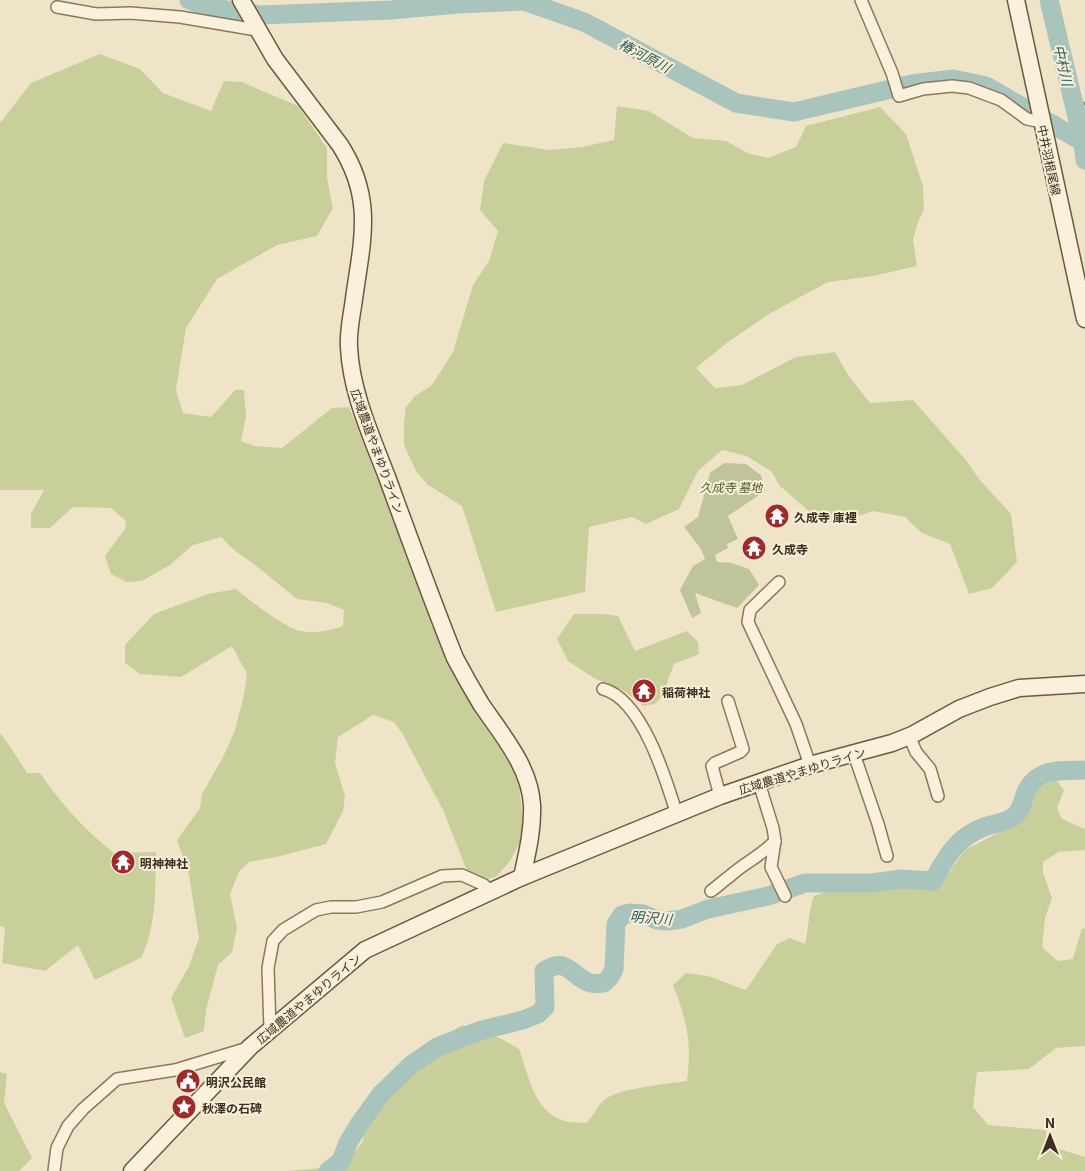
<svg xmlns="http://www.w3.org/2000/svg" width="1085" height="1171" viewBox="0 0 1085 1171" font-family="Georgia,'Noto Sans JP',serif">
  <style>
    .green { fill: #c9cf9b }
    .cemetery { fill: #bfc49a }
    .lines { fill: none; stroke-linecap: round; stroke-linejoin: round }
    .stream { stroke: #6f938a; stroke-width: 3 }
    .river { stroke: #a9c4bc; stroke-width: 19 }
    .street-casing { stroke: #8d765c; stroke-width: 14 }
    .secondary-casing { stroke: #6f573f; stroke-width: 19 }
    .street { stroke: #faf1dc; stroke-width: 11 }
    .secondary { stroke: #faf1dc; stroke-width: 16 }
    .labels { text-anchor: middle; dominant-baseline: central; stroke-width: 4; stroke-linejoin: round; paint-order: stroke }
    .street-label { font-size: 12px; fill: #3d2e20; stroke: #f7eed8 }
    .park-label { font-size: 12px; font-style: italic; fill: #4d5a26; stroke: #f7eed8 }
    .poi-label { font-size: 12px; font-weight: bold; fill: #3d2e20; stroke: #f7eed8; text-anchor: start }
    .water-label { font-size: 14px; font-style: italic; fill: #2f5d5a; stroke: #f7eed8 }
  </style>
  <rect width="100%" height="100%" fill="#f0e4c8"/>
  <!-- green -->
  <g class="green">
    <path d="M100,54L140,69L163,93L211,111L224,81L242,82L298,106L327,148V178L333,208L317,236L277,245L217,279L186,328L176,390L183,413L211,417L235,390H244L246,417L241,441L255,446L282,448L332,408L349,407L405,548L479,708L518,777L523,821L520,842L510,861L496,877L482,880L467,871L443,810L402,733L394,722L373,715L338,737L335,763L345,796L343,811L326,844L277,857L249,862L239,872L230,894L237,928L232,952L218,965L206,1010L204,1031L185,1038L171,998L189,966L199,938L189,875L177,840L200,808L202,794L223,757L235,730L244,695L247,674L232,646L181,677L140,674L125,663V645L154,614L208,594L236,589C249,600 285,628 301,631C315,634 330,630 343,626L344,610L327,603L297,599L259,568L234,550L221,537L193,545L170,565L142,581L127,582L111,574L105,556L125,529L126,521L111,508L73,507L50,528H31V514L44,490H0V123L31,83Z"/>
    <path d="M617,106L649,111L693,138L726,141L748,153L768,158L796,147L806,126L880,107L906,134L923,186L924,210L918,222L913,239L917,266L873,276L828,282L769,314L728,342L696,368L715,388L742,385L796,357L835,352L848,375L870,403L913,400L966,460L979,479L1011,514L1017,562L992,588L969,594L950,544L922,533L905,517L873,511L835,524L811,513L779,485L772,472L747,456L722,450L698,471L679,509L646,524L632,517L589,527L585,592L496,612L462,506L428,485L416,471L404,445V423L406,407L415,396L432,385L453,352L473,285L489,261L498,231L480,210L484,181L503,143L549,150L582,147L614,140Z"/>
    <path d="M574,614H602L618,616L635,651L687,631L698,642L699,654L674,664L662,696L655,704L643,706L626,692L594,678L568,661L557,639Z"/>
    <path d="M0,733L9,745L27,773H40C63,806 83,828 114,853L156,852C155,891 157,921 142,957L95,980L78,945L45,971L2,963L5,928L0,926Z"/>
    <path d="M1056,780L1064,790L1057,808L1062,819L1085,829V850L1059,852L1043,862V873L1052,898L1045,918L1042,947L1058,961L1073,959L1082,928L1085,929V1046L1056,1048L1029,1069L977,1072L973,1107L988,1125L1046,1130V1145L1085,1157V1171H287L343,1166L362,1143L375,1093L410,1057L462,1025L500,1038L519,1049C528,1073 534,1111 562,1120C569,1123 578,1122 586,1123C594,1116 596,1108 603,1101C616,1088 668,1084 687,1081C692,1041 687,1021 673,985L686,973L708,976L746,990L777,944L790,938L805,944C809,928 808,912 814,896L827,891L938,888L965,850L1017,823L1040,787Z"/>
    <path d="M0,1072L7,1074L4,1103L32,1158L19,1171H0Z"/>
  </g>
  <!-- cemetery -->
  <path class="cemetery" d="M724,463L746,464L761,475L765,491L728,516L738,539L727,544L728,548L715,555L717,562L732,563L749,569L759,585L737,608L695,593L701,613L692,618L680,590L693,566L705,559L701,549L684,527L698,517L710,473Z"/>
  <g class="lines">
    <!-- stream -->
    <path class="stream" d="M1075,111L1085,103"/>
    <!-- river -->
    <g class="river">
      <path d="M189,0L207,7L260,15L391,10L458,4L524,1L584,22L736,103L794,112L912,84L953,79L986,86L1083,142"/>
      <path d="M1049,0L1083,142L1085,160"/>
      <path d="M328,1171L341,1161L348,1143L360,1123L381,1094L411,1065L437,1047L482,1030L523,1020L538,1014L545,1007L544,971C569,955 572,979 591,983C595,984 600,983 604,983L610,977L614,969L616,924L622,915L630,913L643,914L657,920L667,921L682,919L708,909L768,896L805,883H871L902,879L933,881C946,857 957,837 984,827C993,824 1007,822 1013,817C1023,810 1022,799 1027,790C1039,767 1063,771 1085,770"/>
    </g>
    <defs>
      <g id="street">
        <path d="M861,0L892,73L899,96L923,89L952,86L969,88L1001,100L1027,119L1042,122"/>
        <path d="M57,7L96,14L130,13L180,17L257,30"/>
        <path d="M779,582L750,610L748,622L796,724L810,765"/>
        <path d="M603,689C642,699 666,779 677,815"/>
        <path d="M909,736L916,752L930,769L938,796"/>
        <path d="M854,754L878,824L887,856"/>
        <path d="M759,783L773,828L775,841L771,867L785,896"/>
        <path d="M720,796L712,766L715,763L740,752L743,749L728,701"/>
        <path d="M711,891C718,886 723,881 730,876C744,863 761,856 775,841"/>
        <path d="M270,1029L268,968L273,941L283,930L316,910L331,907H356L382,902L442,876L462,875L484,885L492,893"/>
        <path d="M54,1171L57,1148L68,1126L83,1109L117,1079L175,1070L248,1048"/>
      </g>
      <g id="secondary">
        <path d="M241,0L275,59L340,145C376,201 361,244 353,306C351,319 348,333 349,347C351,392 371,435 387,477C409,537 431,598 455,658C463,673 472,689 481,704C502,735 530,767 532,805C533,830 527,854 522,877"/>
        <path d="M1016,0L1085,319"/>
        <path d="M132,1171L250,1047L365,950L522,877L720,796L810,765L892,743L912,735L959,709L990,697L1019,688L1085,684"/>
      </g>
    </defs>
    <!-- street casing -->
    <use href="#street" class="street-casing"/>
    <!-- secondary casing -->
    <use href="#secondary" class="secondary-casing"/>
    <!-- street -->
    <use href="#street" class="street"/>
    <!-- secondary -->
    <use href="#secondary" class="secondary"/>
  </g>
  <!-- icons -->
  <defs>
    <symbol id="temple-disc" viewBox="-11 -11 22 22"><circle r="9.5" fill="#9e2a2b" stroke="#f7eed8"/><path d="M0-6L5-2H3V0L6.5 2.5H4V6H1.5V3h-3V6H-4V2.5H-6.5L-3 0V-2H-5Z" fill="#fff"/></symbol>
    <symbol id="civic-disc" viewBox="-11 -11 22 22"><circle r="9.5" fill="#9e2a2b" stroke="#f7eed8"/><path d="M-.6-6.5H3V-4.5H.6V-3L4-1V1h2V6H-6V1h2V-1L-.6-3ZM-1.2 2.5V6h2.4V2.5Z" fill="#fff"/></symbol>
    <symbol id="sight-disc" viewBox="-11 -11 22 22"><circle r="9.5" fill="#9e2a2b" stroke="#f7eed8"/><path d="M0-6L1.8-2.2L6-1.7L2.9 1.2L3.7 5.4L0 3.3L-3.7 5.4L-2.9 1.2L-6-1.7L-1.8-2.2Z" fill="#fff"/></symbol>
  </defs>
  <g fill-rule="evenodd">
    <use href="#temple-disc" x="763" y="502" width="28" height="28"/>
    <use href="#temple-disc" x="740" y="534" width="28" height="28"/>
    <use href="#temple-disc" x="630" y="677" width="28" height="28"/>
    <use href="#temple-disc" x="109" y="848" width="28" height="28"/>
    <use href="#civic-disc" x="174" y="1067" width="28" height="28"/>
    <use href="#sight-disc" x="170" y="1093" width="28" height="28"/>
  </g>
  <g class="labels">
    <!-- street labels -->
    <g class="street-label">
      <text transform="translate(1050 160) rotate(78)">中井羽根尾線</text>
      <text transform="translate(378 451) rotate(70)">広域農道やまゆりライン</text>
      <text transform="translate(802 770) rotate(-17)">広域農道やまゆりライン</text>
      <text transform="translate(308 998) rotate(-40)">広域農道やまゆりライン</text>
    </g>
    <!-- park labels -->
    <g class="park-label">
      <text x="731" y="486">久成寺 墓地</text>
    </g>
    <!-- poi labels -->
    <g class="poi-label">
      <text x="794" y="516">久成寺 庫裡</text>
      <text x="772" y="548">久成寺</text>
      <text x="662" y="691">稲荷神社</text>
      <text x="140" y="862">明神神社</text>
      <text x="206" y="1081">明沢公民館</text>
      <text x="202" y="1107">秋澤の石碑</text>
    </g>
    <!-- water labels -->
    <g class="water-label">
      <text transform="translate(645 55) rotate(28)">椿河原川</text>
      <text transform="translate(1064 65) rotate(77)">中村川</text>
      <text transform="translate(651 917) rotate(5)">明沢川</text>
    </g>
  </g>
  <!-- north arrow -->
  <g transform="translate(1050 1136)" stroke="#f7eed8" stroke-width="4" paint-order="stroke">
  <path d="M0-4L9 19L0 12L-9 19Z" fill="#3d2e20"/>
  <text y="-8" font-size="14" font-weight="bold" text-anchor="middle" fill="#3d2e20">N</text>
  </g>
</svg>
